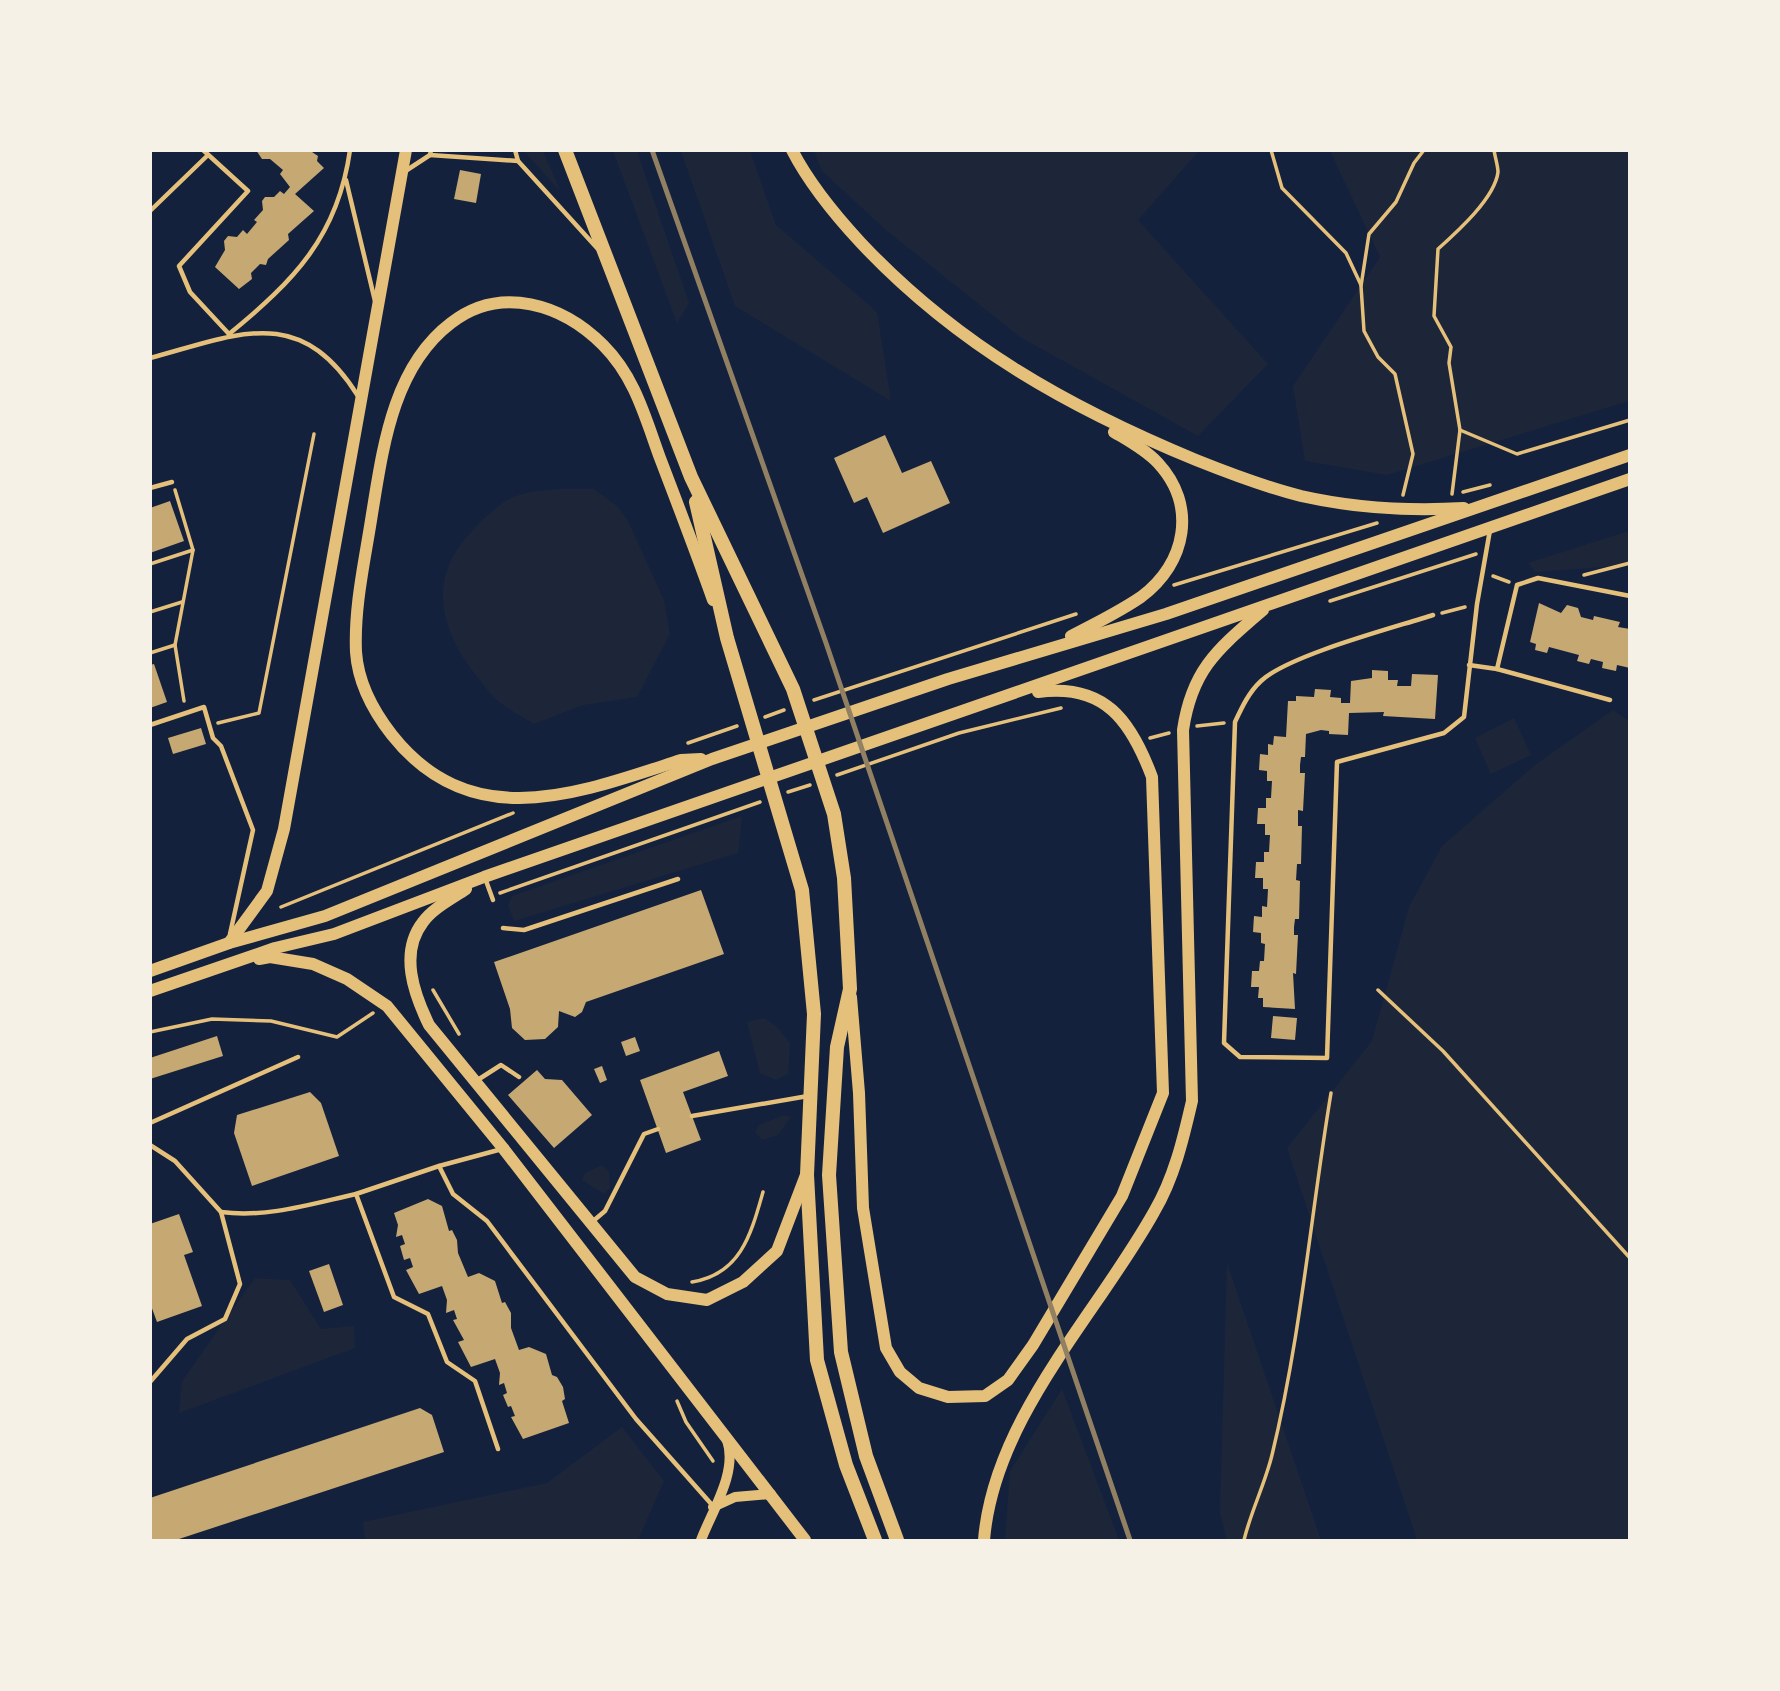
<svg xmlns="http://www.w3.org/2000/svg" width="1780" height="1691" viewBox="0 0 1780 1691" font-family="'IBM Plex Sans',sans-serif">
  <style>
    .green { fill: #1d2539 }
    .building { fill: #c6a872 }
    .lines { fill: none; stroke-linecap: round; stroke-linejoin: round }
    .path { stroke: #e5c07b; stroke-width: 3.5 }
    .service { stroke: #e5c07b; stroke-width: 4.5 }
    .tertiary { stroke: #e5c07b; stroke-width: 10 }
    .secondary { stroke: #e5c07b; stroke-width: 12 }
    .trunk { stroke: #e5c07b; stroke-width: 14 }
    .rail { stroke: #918062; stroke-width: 5 }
  </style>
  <rect width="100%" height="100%" fill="#14213d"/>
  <!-- green -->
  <g class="green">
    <path d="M524,151H543L560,190H559Z"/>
    <path d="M613,151H637L689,303L677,323Z"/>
    <path d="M681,151H750L776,225L877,312L891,401L735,306Z"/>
    <path d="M814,151H1199L1138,220L1268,364L1198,436L1020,337L887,231L822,171Z"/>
    <path d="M1330,151H1629V401L1387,475L1305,461L1293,386L1380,257Z"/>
    <path d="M560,489H594L618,507L628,521L664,600L670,634L637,697L583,705L534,724C522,717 509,710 498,701C489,694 482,682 474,673C438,625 428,576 473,530C505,497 514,492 560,489Z"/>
    <path d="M1629,531V565L1536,572L1528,563Z"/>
    <path d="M1613,710L1629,721V1540H1417L1287,1148L1372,1041L1409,907L1442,846L1535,765Z"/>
    <path d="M1514,718L1531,755L1491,774L1475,738Z"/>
    <path d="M742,816L738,853L514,921L508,905L512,896Z"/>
    <path d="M764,1018L777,1027L790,1043L788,1074L776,1080L760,1073L747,1022Z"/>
    <path d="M784,1115L791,1117L778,1135L762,1140L755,1132L759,1125Z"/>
    <path d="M602,1165L609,1172L610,1188L604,1194L582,1180L585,1173Z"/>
    <path d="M1227,1263L1321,1540H1227L1220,1513Z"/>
    <path d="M255,1278L290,1280L321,1329L354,1326L355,1348L179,1413L182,1381Z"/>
    <path d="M1062,1389L1119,1540H1005L1010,1471Z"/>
    <path d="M622,1427L664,1481L638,1540H365L363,1522L547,1483Z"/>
  </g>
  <!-- building -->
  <g class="building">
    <path d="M256,150H309L318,156L317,161L324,168L295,194L314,211L288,234L289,240L268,259L266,265L260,264L251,273L252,279L239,289L215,267L225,250L224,241L228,236L237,237L243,230L247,234L257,222L254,220L263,210L262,201L265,197H274L280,191L284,194L290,187L280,174L283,170L270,159H262Z"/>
    <path d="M460,170L481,174L476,203L454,199Z"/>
    <path d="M885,435L902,473L931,461L950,503L883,533L867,497L854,503L834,458Z"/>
    <path d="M170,501L184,541L150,553V508Z"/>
    <path d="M1539,603L1561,613L1567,605L1578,608L1581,617L1593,620L1594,616L1620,622L1618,627L1630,629V668L1617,665L1616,671L1602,668L1603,662L1591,659L1589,664L1577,661L1579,655L1549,647L1547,653L1535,650L1536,644L1530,642Z"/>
    <path d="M154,664L167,702L150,708V665Z"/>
    <path d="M1372,670L1388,671V680H1398L1397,686H1411L1412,674L1438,675L1435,719L1383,716L1384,712L1349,713L1348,735L1329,734V731L1321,730L1306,734L1305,757H1301L1300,765V773H1305L1303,811L1298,810V826H1302L1301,864H1297L1296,880L1300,881L1299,919H1295L1294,927V935H1298L1296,974L1293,973L1295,1009L1263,1007V998H1258L1259,987H1251L1252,971H1259L1260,961H1264L1265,944L1261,943V933L1253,932L1254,916L1262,917V906L1267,907L1268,889H1263V878H1255L1256,862H1264V852H1269L1270,835H1265V824H1257L1258,808H1266V798H1271L1272,781H1267V771L1259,770L1260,754L1268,755V744L1273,745L1274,736L1286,737L1288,701H1296V696L1314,697L1315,689L1331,690L1330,697L1341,698V703H1350L1351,681L1372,678Z"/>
    <path d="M201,728L206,744L173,754L168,738Z"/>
    <path d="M701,890L724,954L586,1002L582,1012L575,1017L559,1011L558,1027L545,1039L525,1040L512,1028L510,1009L494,962Z"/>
    <path d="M1273,1016L1297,1018L1295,1040L1271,1038Z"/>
    <path d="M217,1036L223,1056L150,1079V1058Z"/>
    <path d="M635,1037L640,1051L626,1056L621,1042Z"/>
    <path d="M719,1051L728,1076L683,1092L701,1140L666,1153L640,1080Z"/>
    <path d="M602,1066L607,1080L600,1083L594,1069Z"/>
    <path d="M537,1070L545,1079L562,1080L592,1115L554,1148L508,1095Z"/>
    <path d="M310,1092L321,1103L339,1156L252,1186L234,1133L237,1115Z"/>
    <path d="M428,1199L442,1206L449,1231L452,1230L457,1240L458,1253L468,1277L479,1273L495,1281L502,1303L505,1302L511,1313V1328L519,1350L529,1347L546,1354L552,1375L557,1377L563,1387L565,1399L562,1401L569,1423L523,1439L511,1417L515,1416L511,1406L508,1407L503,1395L507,1393L504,1383L499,1385L500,1373L495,1359L471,1367L458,1342L464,1340L453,1320L457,1319L454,1310L446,1313L447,1300L442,1286L419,1294L406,1270L413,1267L410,1258L404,1260L400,1246L405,1244L402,1235L396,1237L398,1225L394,1213Z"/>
    <path d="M179,1214L193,1252L184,1255L202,1306L157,1322L150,1303V1224Z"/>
    <path d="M329,1264L343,1305L324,1312L309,1271Z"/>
    <path d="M420,1408L432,1415L444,1452L176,1540H150V1498Z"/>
  </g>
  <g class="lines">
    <!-- path -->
    <g class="path">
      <path d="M1271,150L1282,188L1346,253L1361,285"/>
      <path d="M1460,430L1517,454L1630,420"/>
      <path d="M175,490L193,550L175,645L184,701"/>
      <path d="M1463,492L1490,485"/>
      <path d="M1452,494L1460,430L1449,363L1451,347L1434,316L1438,249C1457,232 1495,198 1498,172C1498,166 1495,157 1494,150"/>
      <path d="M1403,495L1413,454L1395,374L1378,357L1364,331L1361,286L1369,234L1396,202L1414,163L1424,150"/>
      <path d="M150,564L193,550"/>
      <path d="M1584,575L1630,563"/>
      <path d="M1493,576L1509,582"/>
      <path d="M1174,585L1377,523"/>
      <path d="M1330,601L1476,554"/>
      <path d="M150,612L182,602"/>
      <path d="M1442,613L1465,607"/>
      <path d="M150,653L175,645"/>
      <path d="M814,700L1076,614"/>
      <path d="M765,717L784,710"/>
      <path d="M218,723L259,713L314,434"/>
      <path d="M1197,726L1224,723"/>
      <path d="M1150,738L1169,733"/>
      <path d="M688,743L737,726"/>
      <path d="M837,775L959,733L1061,708"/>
      <path d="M788,792L810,785"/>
      <path d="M500,893L760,802"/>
      <path d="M281,907L513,813"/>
      <path d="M433,990L459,1034"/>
      <path d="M1378,990L1443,1051L1630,1258"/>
      <path d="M150,1032L212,1019L271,1021L337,1037L373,1013"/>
      <path d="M692,1282C741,1274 751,1234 763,1192"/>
      <path d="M677,1401L686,1422L713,1461"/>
      <path d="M1244,1540C1251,1511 1265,1484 1272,1455C1301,1336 1311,1213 1331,1093"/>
    </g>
    <!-- service -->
    <g class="service">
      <path d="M203,150L248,191L179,266L190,292L229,334"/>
      <path d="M431,150L430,155L518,161"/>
      <path d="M515,150L518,161L597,248"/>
      <path d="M404,172L430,155"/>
      <path d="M346,180L375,301"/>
      <path d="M150,211L208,155"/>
      <path d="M229,334C294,281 338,236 350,150"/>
      <path d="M150,358C237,335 299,302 358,396"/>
      <path d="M150,488L172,482"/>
      <path d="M1433,615C1393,628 1289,655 1261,681C1249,692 1242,707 1235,722L1224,1043L1240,1057L1327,1058L1337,762L1444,733L1464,717L1477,604L1490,530"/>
      <path d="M1469,665L1497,669L1610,700"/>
      <path d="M1497,669L1517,585L1538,578L1630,596"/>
      <path d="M150,725L204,707L213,738L221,746L253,830L230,934"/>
      <path d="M485,878L493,900"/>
      <path d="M503,928L524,930L678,879"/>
      <path d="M476,1081L501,1065L519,1077"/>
      <path d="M692,1116L808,1096"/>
      <path d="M150,1123L298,1057"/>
      <path d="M150,1145L175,1161L221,1212L240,1284L225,1319L187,1339L150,1382"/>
      <path d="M439,1166L453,1194L487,1221L636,1419L713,1506"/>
      <path d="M221,1212C267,1218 311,1204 356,1194"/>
      <path d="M592,1222L605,1211L644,1134L658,1129"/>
      <path d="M498,1449L475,1381L447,1362L428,1314L394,1297L356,1194L439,1166L502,1149"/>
    </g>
    <!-- tertiary -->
    <g class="tertiary">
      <path d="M713,1507L735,1497L771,1494"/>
      <path d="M701,1540C712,1511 738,1472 727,1440"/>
    </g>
    <!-- secondary -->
    <g class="secondary">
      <path d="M792,150C810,185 835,215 861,243C957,345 1068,407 1196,460C1231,474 1265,487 1301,496C1354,508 1411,511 1464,508"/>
      <path d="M1071,636C1095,624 1119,612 1141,597C1187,563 1197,505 1158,463C1146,450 1129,441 1114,432"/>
      <path d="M701,759L681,760C579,793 472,836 392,735C374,712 358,682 356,652C354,606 365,560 372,514C383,447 393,367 451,323C501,284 563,305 603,345C635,377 645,417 660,458C678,505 696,552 713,600"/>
      <path d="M466,889C453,898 433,908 423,922C399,953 414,994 429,1025L635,1277L667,1294L707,1300L743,1282L777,1251L806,1175"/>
      <path d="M229,943L267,891L284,829L406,150"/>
      <path d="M259,959L270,957L313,964L347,979L387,1006L503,1148L805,1540"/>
      <path d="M150,971L229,943L325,916L712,759L948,679L1166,614L1630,455"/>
      <path d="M150,991L275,948L334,934L484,877L1630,479"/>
      <path d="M851,997L859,1093L863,1208L886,1348L900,1372L919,1388L948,1397L985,1396L1008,1380L1033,1345L1122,1196L1163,1093L1152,777C1131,721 1105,683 1038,692"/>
      <path d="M984,1540C994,1418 1096,1316 1154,1212C1174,1178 1183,1140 1192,1101L1183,730C1192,669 1218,649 1263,610"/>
    </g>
    <!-- trunk -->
    <g class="trunk">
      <path d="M565,150L691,477L793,689L834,814L844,878L850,989L837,1047L829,1175L841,1352L866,1456L897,1540"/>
      <path d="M696,502L727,638L802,890L814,1014L807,1175L817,1360L846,1465L875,1540"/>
    </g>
    <!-- rail -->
    <path class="rail" d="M652,150L826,643L1130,1540"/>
  </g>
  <!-- border -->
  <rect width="1780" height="1691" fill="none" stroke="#f6f1e7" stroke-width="304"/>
</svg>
